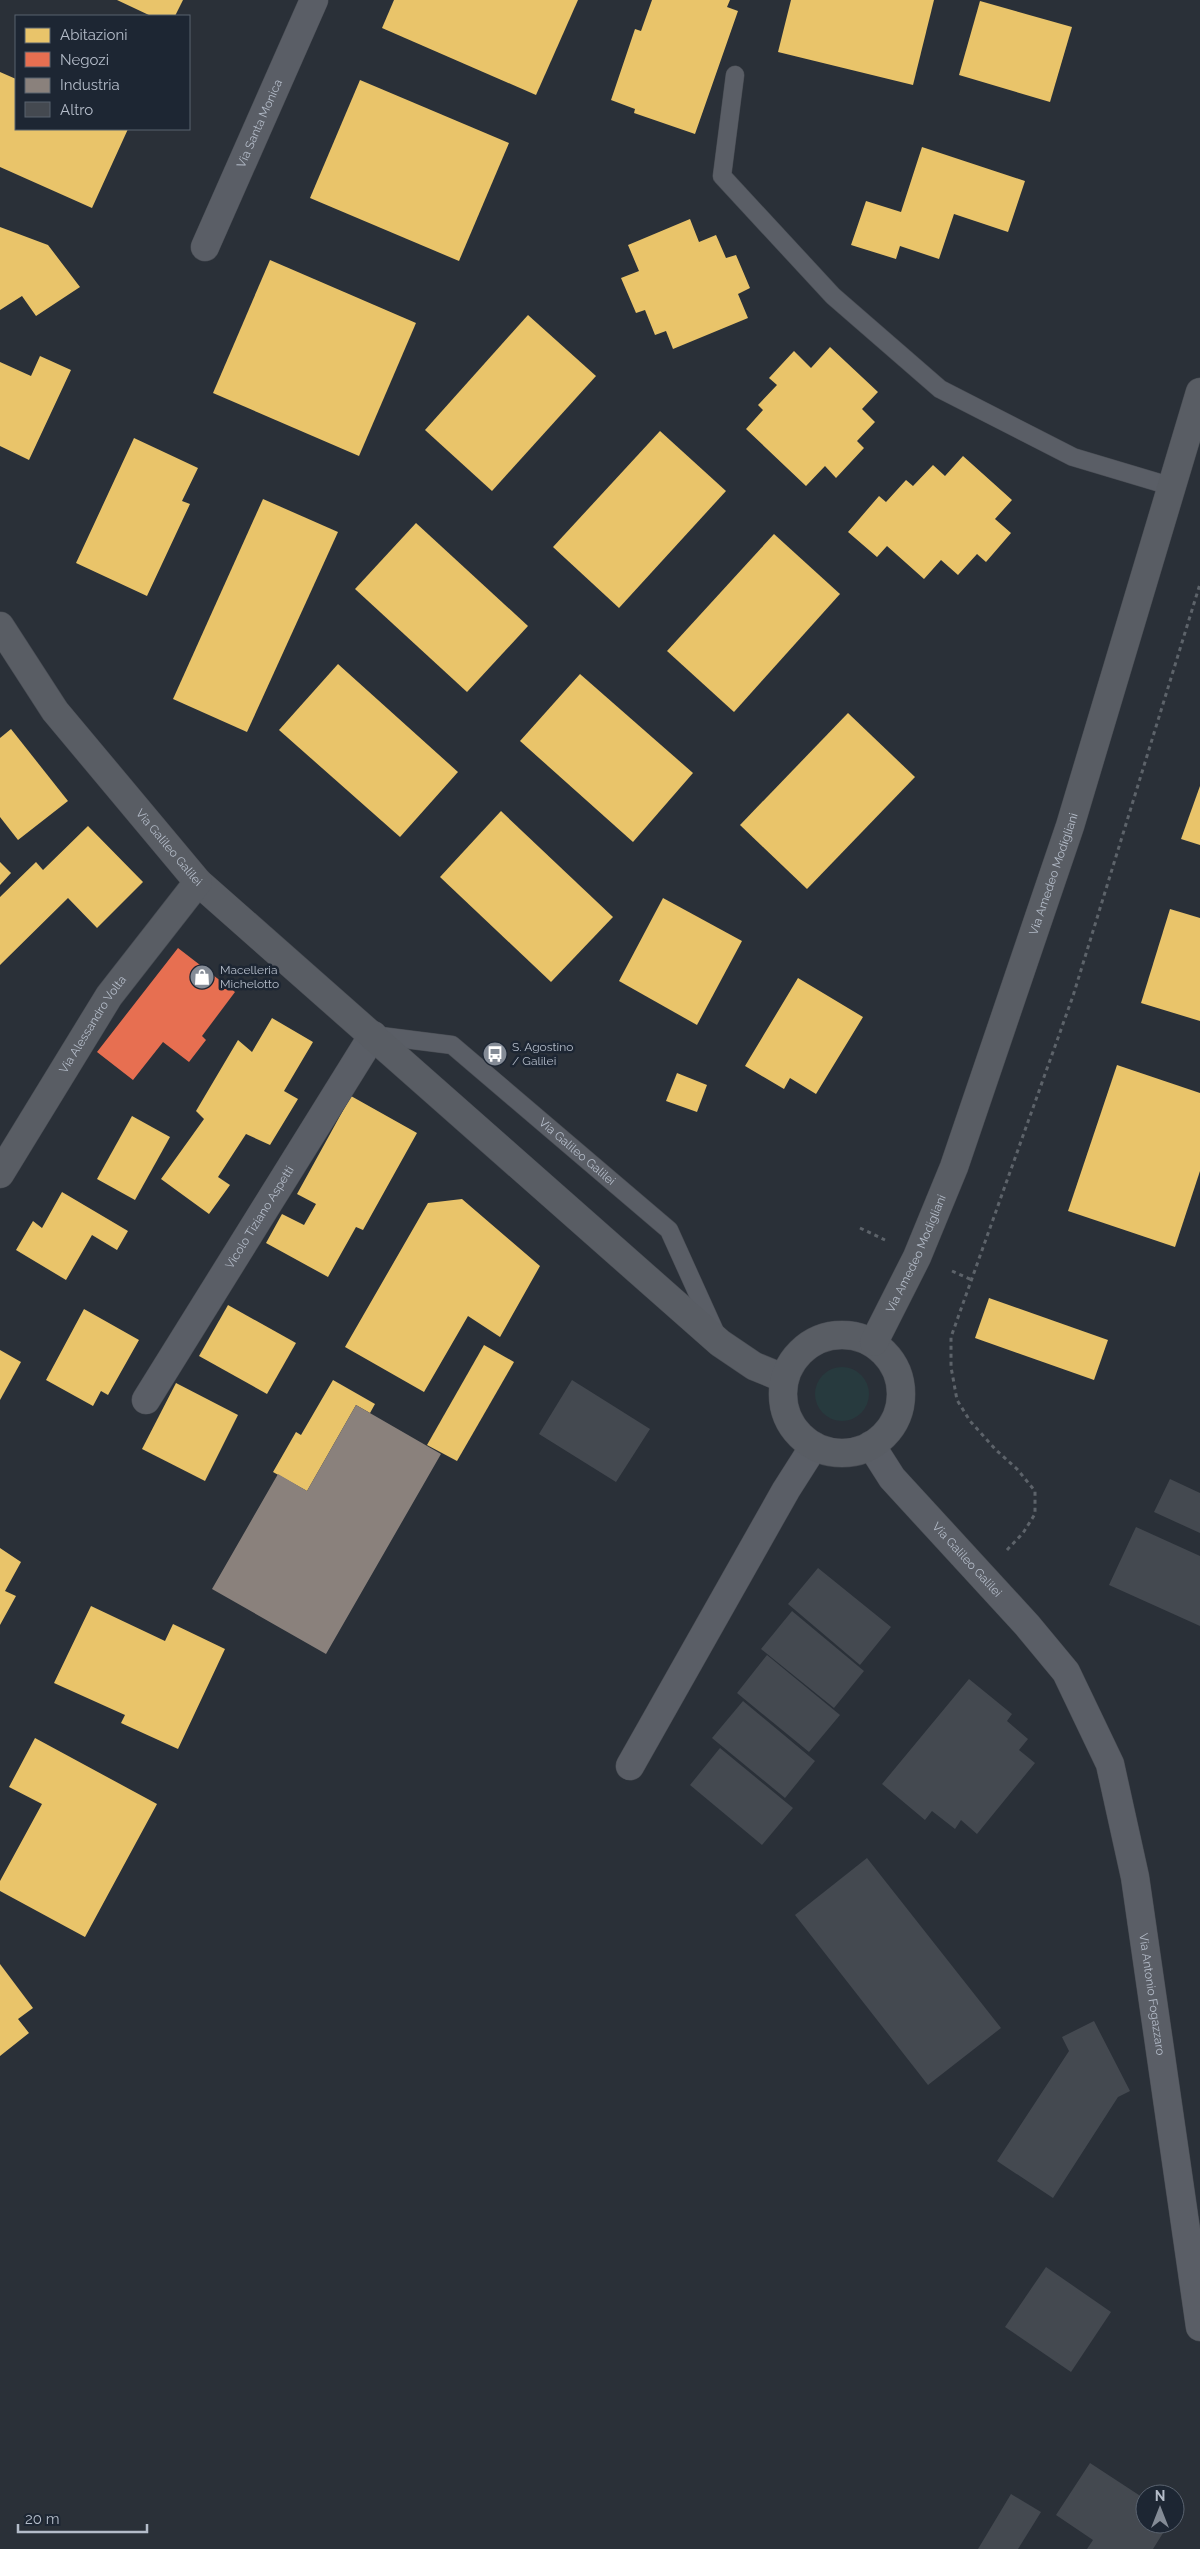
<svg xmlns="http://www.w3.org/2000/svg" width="1200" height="2549" viewBox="0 0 1200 2549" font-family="Raleway,sans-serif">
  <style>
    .green { fill: #273a3e }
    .homes { fill: #e9c46a }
    .shops { fill: #e76f51 }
    .industry { fill: #8a817c }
    .building { fill: #444950 }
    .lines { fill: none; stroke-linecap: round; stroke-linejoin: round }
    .lane-casing { stroke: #484c53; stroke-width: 19 }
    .street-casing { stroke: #484c53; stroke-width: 29 }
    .secondary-casing { stroke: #484c53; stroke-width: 29 }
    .path { stroke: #5d636a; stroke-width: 3; stroke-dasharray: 4 4; stroke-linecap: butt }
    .lane { stroke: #5a5e66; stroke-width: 18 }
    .street { stroke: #5a5e66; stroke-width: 28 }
    .secondary { stroke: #595d64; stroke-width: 28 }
    .labels { text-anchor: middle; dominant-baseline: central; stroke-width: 5; stroke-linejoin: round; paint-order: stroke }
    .street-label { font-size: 12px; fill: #b4bcc9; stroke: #1d2633 }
    .poi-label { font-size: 12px; fill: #b4bcc9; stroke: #1d2633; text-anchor: start }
  </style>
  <rect width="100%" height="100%" fill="#2a3038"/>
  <!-- green -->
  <circle class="green" cx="842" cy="1394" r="27"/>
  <!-- homes -->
  <g class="homes">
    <path d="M117,0H183L175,16H151Z"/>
    <path d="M394,0H578L536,95L382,28Z"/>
    <path d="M652,0H730L727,7L738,11L695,134L634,113L635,109L611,100L635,29L641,31Z"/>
    <path d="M791,0H934L913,85L778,52Z"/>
    <path d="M980,1L1072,27L1050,102L959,75Z"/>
    <path d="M0,72L16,79V129H128L92,208L0,167Z"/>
    <path d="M360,80L509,143L459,261L310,198Z"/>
    <path d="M922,147L1025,181L1008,232L954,214L939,259L900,246L896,259L851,245L866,201L901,212Z"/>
    <path d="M690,219L699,242L716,235L726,258L736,255L750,288L738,294L748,318L673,349L666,331L655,335L645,310L636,313L621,278L639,271L628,245Z"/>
    <path d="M0,227L48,245L80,287L36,316L22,296L0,310Z"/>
    <path d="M270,260L416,323L359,456L213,393Z"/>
    <path d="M528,315L596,376L492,491L425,430Z"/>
    <path d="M830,347L878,392L862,409L875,422L857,441L864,448L836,478L825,466L806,486L746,429L763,410L758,405L777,385L769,378L794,351L811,368Z"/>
    <path d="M40,356L71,370L29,460L0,446V362L31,376Z"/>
    <path d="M660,431L726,491L619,608L553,547Z"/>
    <path d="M134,438L198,468L182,501L190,504L147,596L76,563Z"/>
    <path d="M963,456L1012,500L995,519L1011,533L986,562L977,554L958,575L941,560L924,579L887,546L877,557L848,532L879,496L886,502L906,480L913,486L933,465L945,476Z"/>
    <path d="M263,499L338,532L247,732L173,699Z"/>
    <path d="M416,523L528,626L467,692L355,589Z"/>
    <path d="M774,534L840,594L734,712L667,651Z"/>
    <path d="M338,664L458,772L400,837L279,730Z"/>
    <path d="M580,674L693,773L633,842L520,741Z"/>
    <path d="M848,713L915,777L807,889L740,825Z"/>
    <path d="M11,729L68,801L18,840L0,817V738Z"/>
    <path d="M1200,786V845L1181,839Z"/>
    <path d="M501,811L613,917L551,982L440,877Z"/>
    <path d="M88,826L143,882L97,928L68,898L0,965V897L36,862L43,870Z"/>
    <path d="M0,862L11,873L0,885Z"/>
    <path d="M663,898L742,941L697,1025L619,981Z"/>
    <path d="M1170,909L1200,918V1021L1141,1003Z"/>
    <path d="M798,978L863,1017L816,1094L790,1078L784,1089L745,1066Z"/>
    <path d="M272,1018L313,1042L284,1091L298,1099L270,1145L246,1134L218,1177L230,1185L209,1214L161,1179L204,1119L196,1111L238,1040L252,1052Z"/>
    <path d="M1117,1065L1200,1093V1171L1175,1247L1068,1211Z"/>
    <path d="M677,1073L707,1085L697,1112L666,1101Z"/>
    <path d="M351,1096L417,1133L363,1230L356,1227L328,1277L266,1243L282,1214L304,1225L316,1204L297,1194Z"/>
    <path d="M132,1116L170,1137L135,1200L97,1179Z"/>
    <path d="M62,1192L128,1231L117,1250L92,1235L66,1280L16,1250L33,1221L42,1228Z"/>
    <path d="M462,1199L540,1266L500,1337L468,1316L424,1392L345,1347L428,1203Z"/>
    <path d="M989,1298L1108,1340L1094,1380L975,1338Z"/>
    <path d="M228,1305L296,1343L267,1394L199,1356Z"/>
    <path d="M84,1309L139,1340L108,1395L101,1391L93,1406L46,1380Z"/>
    <path d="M484,1345L514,1362L457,1461L427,1445Z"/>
    <path d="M0,1350L21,1362L0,1400Z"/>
    <path d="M333,1380L375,1404L370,1413L356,1405L307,1491L273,1472L296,1432L301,1435Z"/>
    <path d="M176,1383L238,1415L205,1481L142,1449Z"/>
    <path d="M0,1548L21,1562L5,1591L16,1596L0,1625Z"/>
    <path d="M91,1606L165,1641L173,1624L225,1649L178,1749L121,1723L125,1715L54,1683Z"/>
    <path d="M35,1738L157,1804L85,1937L0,1891V1881L42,1804L9,1787Z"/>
    <path d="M0,1964L33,2008L18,2019L29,2033L0,2056Z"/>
  </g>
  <!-- shops -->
  <path class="shops" d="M178,948L235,992L202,1036L206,1040L189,1062L163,1042L133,1080L97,1052Z"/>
  <!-- industry -->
  <path class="industry" d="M356,1405L441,1454L326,1654L212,1589L278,1474L307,1491Z"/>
  <!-- building -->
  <g class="building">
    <path d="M572,1380L650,1429L616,1482L539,1434Z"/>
    <path d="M1170,1479L1200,1493V1533L1154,1512Z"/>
    <path d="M1136,1527L1200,1556V1626L1109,1585Z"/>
    <path d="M818,1568L891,1627L860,1665L788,1604Z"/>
    <path d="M792,1611L864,1671L834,1708L761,1649Z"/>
    <path d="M767,1655L840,1715L809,1752L737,1693Z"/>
    <path d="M969,1679L1012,1714L1007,1721L1028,1739L1019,1750L1035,1763L977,1834L961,1820L955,1829L932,1811L925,1820L882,1784Z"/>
    <path d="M743,1701L815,1761L785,1798L712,1738Z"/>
    <path d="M720,1748L793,1808L762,1845L690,1785Z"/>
    <path d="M867,1858L1001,2028L928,2085L795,1915Z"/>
    <path d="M1094,2021L1130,2091L1118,2097L1053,2198L997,2161L1069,2051L1062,2037Z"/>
    <path d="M1046,2267L1111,2312L1071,2372L1005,2327Z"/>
    <path d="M1090,2463L1145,2499V2504L1138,2516L1145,2520V2524H1150L1163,2533L1153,2549H1087L1093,2540L1056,2515Z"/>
    <path d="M1011,2494L1041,2512L1018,2549H978Z"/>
  </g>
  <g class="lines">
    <defs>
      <g id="lane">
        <path d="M735,75L722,176L833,296L940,389L1073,457L1170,486"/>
        <path id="s1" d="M373,1035L452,1045L669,1230L716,1334"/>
      </g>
      <g id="street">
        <path id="s2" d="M205,247L314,0"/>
        <path id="s3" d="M146,1400L373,1035"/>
        <path id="s4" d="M871,1445L892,1478L1027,1625L1066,1672L1110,1764L1135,1877L1200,2327"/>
        <path d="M630,1766L786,1490L814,1446"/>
      </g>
      <g id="secondary">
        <path id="s5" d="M0,626L55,711L198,882L720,1343L754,1366L783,1378"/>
        <path id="s6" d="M0,1174L109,996L198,882"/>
        <circle cx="842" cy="1394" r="59"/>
        <path id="s7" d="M874,1342L917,1257L954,1167L1070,826L1200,392"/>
      </g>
    </defs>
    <!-- lane casing -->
    <use href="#lane" class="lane-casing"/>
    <!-- street casing -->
    <use href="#street" class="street-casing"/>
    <!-- secondary casing -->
    <use href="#secondary" class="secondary-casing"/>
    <!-- path -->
    <g class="path">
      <path d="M860,1228L885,1240"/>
      <path d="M952,1271L972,1280"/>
      <path d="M1007,1550L1023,1533L1035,1514V1491L1017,1469L996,1450L970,1421L957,1400L951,1367V1337L1073,996L1200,584"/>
    </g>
    <!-- lane -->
    <use href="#lane" class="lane"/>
    <!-- street -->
    <use href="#street" class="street"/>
    <!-- secondary -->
    <use href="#secondary" class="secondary"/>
  </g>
  <!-- icons -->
  <defs>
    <symbol id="shop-disc" viewBox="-11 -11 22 22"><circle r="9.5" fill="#848b96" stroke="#1d2633"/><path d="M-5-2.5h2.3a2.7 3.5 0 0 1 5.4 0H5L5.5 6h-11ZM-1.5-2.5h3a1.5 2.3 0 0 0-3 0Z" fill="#fff"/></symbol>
    <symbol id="bus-disc" viewBox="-11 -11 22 22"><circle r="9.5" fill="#848b96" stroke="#1d2633"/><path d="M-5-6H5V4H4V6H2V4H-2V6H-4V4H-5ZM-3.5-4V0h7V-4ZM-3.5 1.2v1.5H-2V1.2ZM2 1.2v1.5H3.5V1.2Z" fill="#fff"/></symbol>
  </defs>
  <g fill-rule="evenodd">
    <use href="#shop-disc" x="188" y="963" width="28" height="28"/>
    <use href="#bus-disc" x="481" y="1040" width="28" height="28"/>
  </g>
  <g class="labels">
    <!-- street labels -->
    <g class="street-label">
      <text stroke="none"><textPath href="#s2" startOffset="135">Via Santa Monica</textPath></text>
      <text stroke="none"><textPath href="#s5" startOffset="279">Via Galileo Galilei</textPath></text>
      <text stroke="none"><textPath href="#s7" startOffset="502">Via Amedeo Modigliani</textPath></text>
      <text stroke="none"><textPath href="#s6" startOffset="176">Via Alessandro Volta</textPath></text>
      <text stroke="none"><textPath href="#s1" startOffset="244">Via Galileo Galilei</textPath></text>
      <text stroke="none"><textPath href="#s3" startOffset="215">Vicolo Tiziano Aspetti</textPath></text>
      <text stroke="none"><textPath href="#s7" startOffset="98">Via Amedeo Modigliani</textPath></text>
      <text stroke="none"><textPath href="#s4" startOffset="150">Via Galileo Galilei</textPath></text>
      <text stroke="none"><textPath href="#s4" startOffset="636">Via Antonio Fogazzaro</textPath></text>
    </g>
    <!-- poi labels -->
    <g class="poi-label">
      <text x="220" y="970">Macelleria<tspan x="220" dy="14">Michelotto</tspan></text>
      <text x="512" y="1047">S. Agostino<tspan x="512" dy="14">/ Galilei</tspan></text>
    </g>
  </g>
  <!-- legend -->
  <rect x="15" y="15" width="175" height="115" fill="#1d2633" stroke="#59626f"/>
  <rect x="25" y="28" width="25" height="15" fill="#e9c46a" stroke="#59626f"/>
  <text x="60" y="40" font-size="15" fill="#b4bcc9">Abitazioni</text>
  <rect x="25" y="52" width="25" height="15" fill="#e76f51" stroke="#59626f"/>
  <text x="60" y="65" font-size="15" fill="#b4bcc9">Negozi</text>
  <rect x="25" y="78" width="25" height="15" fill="#8a817c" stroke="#59626f"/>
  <text x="60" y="90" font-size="15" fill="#b4bcc9">Industria</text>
  <rect x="25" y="102" width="25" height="15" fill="#444950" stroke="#59626f"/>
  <text x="60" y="115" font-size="15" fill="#b4bcc9">Altro</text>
  <!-- north arrow -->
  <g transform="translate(1160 2509)"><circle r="24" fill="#1d2633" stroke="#59626f"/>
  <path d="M0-4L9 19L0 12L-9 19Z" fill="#848b96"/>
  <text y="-8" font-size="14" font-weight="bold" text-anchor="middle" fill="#b4bcc9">N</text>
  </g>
  <!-- scale -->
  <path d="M18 2524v8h129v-8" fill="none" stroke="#b4bcc9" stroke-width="2.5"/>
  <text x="25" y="2524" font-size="15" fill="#b4bcc9" stroke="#1d2633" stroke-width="4" paint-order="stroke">20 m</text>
</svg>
